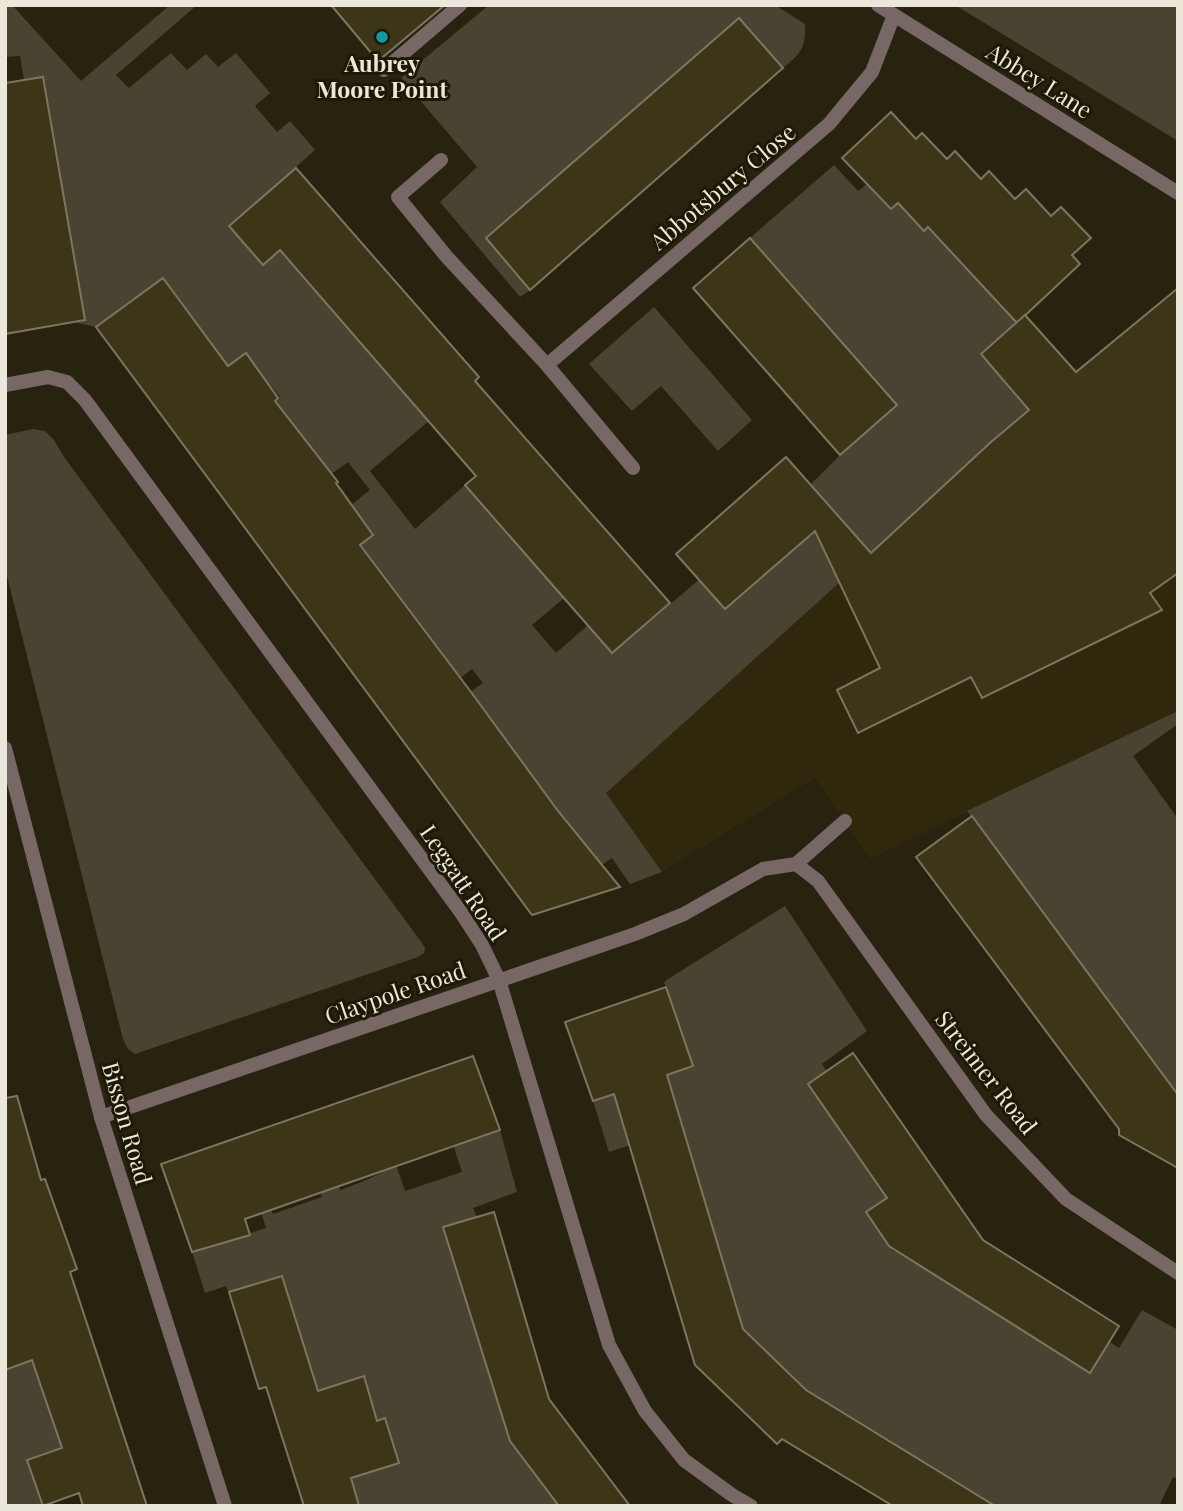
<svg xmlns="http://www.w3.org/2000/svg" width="1183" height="1511" viewBox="0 0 1183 1511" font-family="'Playfair Display',serif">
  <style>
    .built { fill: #2f280c }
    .green { fill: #494431 }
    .building { fill: #3c3518; stroke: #7c7660; stroke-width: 2 }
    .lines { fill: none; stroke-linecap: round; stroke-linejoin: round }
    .street { stroke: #786865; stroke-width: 14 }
    .culture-dot { fill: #0f9aa8; stroke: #1e1906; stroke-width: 2.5 }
    .labels { text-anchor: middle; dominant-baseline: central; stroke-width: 6; stroke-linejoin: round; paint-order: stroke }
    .poi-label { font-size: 23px; font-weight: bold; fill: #ebe8db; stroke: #1e1906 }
    .street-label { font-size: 23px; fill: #ebe8db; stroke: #1e1906 }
  </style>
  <rect width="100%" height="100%" fill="#28230f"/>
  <!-- built -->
  <path class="built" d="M1178,391V711L870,859L815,778L662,872L605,793L839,583L991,442Z"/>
  <!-- green -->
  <g class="green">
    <path d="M170,5H197L116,75L129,88L171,53L187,70L206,54L218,67L236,53L270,93L255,106L277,132L290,121L315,150L230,226L263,265L280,250L429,421L370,471L415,529L465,485L564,598L532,625L556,653L588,625L613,653L810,485L840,455L896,406L750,238L834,165L858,191L867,184L891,209L898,203L923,230L932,223L979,282L1017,323L981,354L1029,410L991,442L839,583L606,793L662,872L630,884L612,858L584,877L558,811L543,791L528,801L532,775L470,692L483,683L472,669L460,678L411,613L397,623L385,607L399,596L367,553L352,564L351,505L370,490L348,462L316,485L295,455L309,444L293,424L264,445L262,410L280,397L269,383H268L246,354L214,377L223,359L192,317L164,310L179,299L163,278L96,327L73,322L48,106L43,77L24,80L20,56L5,57V7L13,6L81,81Z"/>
    <path d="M489,5H775L805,24C806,48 801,53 783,68L738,18L486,238L530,290L520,297L440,202L477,167L401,78Z"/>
    <path d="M955,5H1178V141Z"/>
    <path d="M654,307L752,420L718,451L661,386L632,411L589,364Z"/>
    <path d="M33,429L45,431L54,440L64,457L422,943L425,948L424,953L418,957L135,1054L128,1049L123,1039L5,568V435Z"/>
    <path d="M1178,711V724L1133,756L1178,819V1089L1162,1114L1170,1085L967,811Z"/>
    <path d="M785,906L867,1031L822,1064L827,1072L808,1084L887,1198L866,1213L894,1252L944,1216L934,1274L1089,1373L1110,1342L1119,1348L1142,1310L1178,1330V1479L1173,1477L1159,1506H996L833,1407L818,1402L750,1336L717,1370L741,1323L687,1142L649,1139L609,1152L593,1101L618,1093L666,987L664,982L676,974Z"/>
    <path d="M468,1119L476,1139L500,1130L517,1192L473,1208L477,1217L559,1506H359L351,1478L399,1463L385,1418L377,1421L364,1377L282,1402L232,1301L226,1286L205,1293L192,1252L266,1228L256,1196L264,1193L273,1214L322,1197L315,1175L332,1169L340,1190L364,1181L383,1172L376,1152L390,1147L405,1191L462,1172L447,1126Z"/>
    <path d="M5,1351L11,1368L33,1360L62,1448L27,1460L42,1506H5Z"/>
  </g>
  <!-- building -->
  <g class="building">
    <path d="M331,5H445L378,61Z"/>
    <path d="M739,18L783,68L530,290L486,238Z"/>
    <path d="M43,77L85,320L5,334V83Z"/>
    <path d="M891,112L916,139L922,133L947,159L955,151L981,179L989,171L1015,199L1026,189L1051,216L1061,207L1091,238L1072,255L1080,264L1017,323L928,227L924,231L898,203L891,209L842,158Z"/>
    <path d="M296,168L479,377L475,381L670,603L612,653L465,485L476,476L280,250L263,265L229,226Z"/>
    <path d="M750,238L897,405L840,455L693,288Z"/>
    <path d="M163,278L228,366L246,353L278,398L275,401L338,482L336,483L373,535L360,545L471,692L558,811L620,887L532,915L96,327Z"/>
    <path d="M1178,288V573L1150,593L1162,610L982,698L971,677L858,733L837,690L880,668L815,531L725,609L676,554L786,457L871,553L991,442L1029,410L981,354L1025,315L1076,372Z"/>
    <path d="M972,816L1178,1095V1168L1119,1135V1129L916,857Z"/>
    <path d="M666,987L693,1066L667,1075L743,1329L806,1390L995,1506H893L782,1439L777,1444L695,1365L614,1094L593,1101L565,1022Z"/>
    <path d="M853,1053L983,1240L1119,1326L1090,1373L889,1246L866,1212L887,1198L808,1084Z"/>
    <path d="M473,1056L500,1130L245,1219L250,1235L192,1252L161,1164Z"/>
    <path d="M17,1096L41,1180L45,1179L77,1269L70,1272L147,1506H83L79,1493L43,1506L27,1460L62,1448L32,1360L5,1370V1098Z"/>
    <path d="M494,1212L549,1399L630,1506H559L510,1441L443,1227Z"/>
    <path d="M282,1276L318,1391L364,1376L377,1421L385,1418L399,1463L351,1478L359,1506H304L266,1387L259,1389L229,1292Z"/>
  </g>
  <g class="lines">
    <!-- street -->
    <g class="street">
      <path d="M878,5L1178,193"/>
      <path d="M384,70L460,5"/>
      <path d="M441,160L398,197L446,256L547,365L633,468"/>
      <path d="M547,365L829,124L872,72L894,15"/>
      <path d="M5,385L48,377L67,382L85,400L460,911L482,945L499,980L609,1345L645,1411L684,1460L732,1495L751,1506"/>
      <path d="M5,748L101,1117L225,1506"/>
      <path d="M796,864L818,881L986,1115L1066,1199L1178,1273"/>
      <path d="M101,1117L635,934L684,914L763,869L796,864L845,821"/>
    </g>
  </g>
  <!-- markers -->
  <circle class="culture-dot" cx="382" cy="37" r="7"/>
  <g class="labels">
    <!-- poi labels -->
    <g class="poi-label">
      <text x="382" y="62">Aubrey<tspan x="382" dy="26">Moore Point</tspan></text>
    </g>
    <!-- street labels -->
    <g class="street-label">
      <text transform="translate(1040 80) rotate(32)">Abbey Lane</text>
      <text transform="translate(722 186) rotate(-40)">Abbotsbury Close</text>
      <text transform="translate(464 882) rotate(56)">Leggatt Road</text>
      <text transform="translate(395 992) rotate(-19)">Claypole Road</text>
      <text transform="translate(987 1072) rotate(52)">Streimer Road</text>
      <text transform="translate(128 1123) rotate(74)">Bisson Road</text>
    </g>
  </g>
  <!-- border -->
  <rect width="1183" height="1511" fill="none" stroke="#ebe8db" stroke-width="14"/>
</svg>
